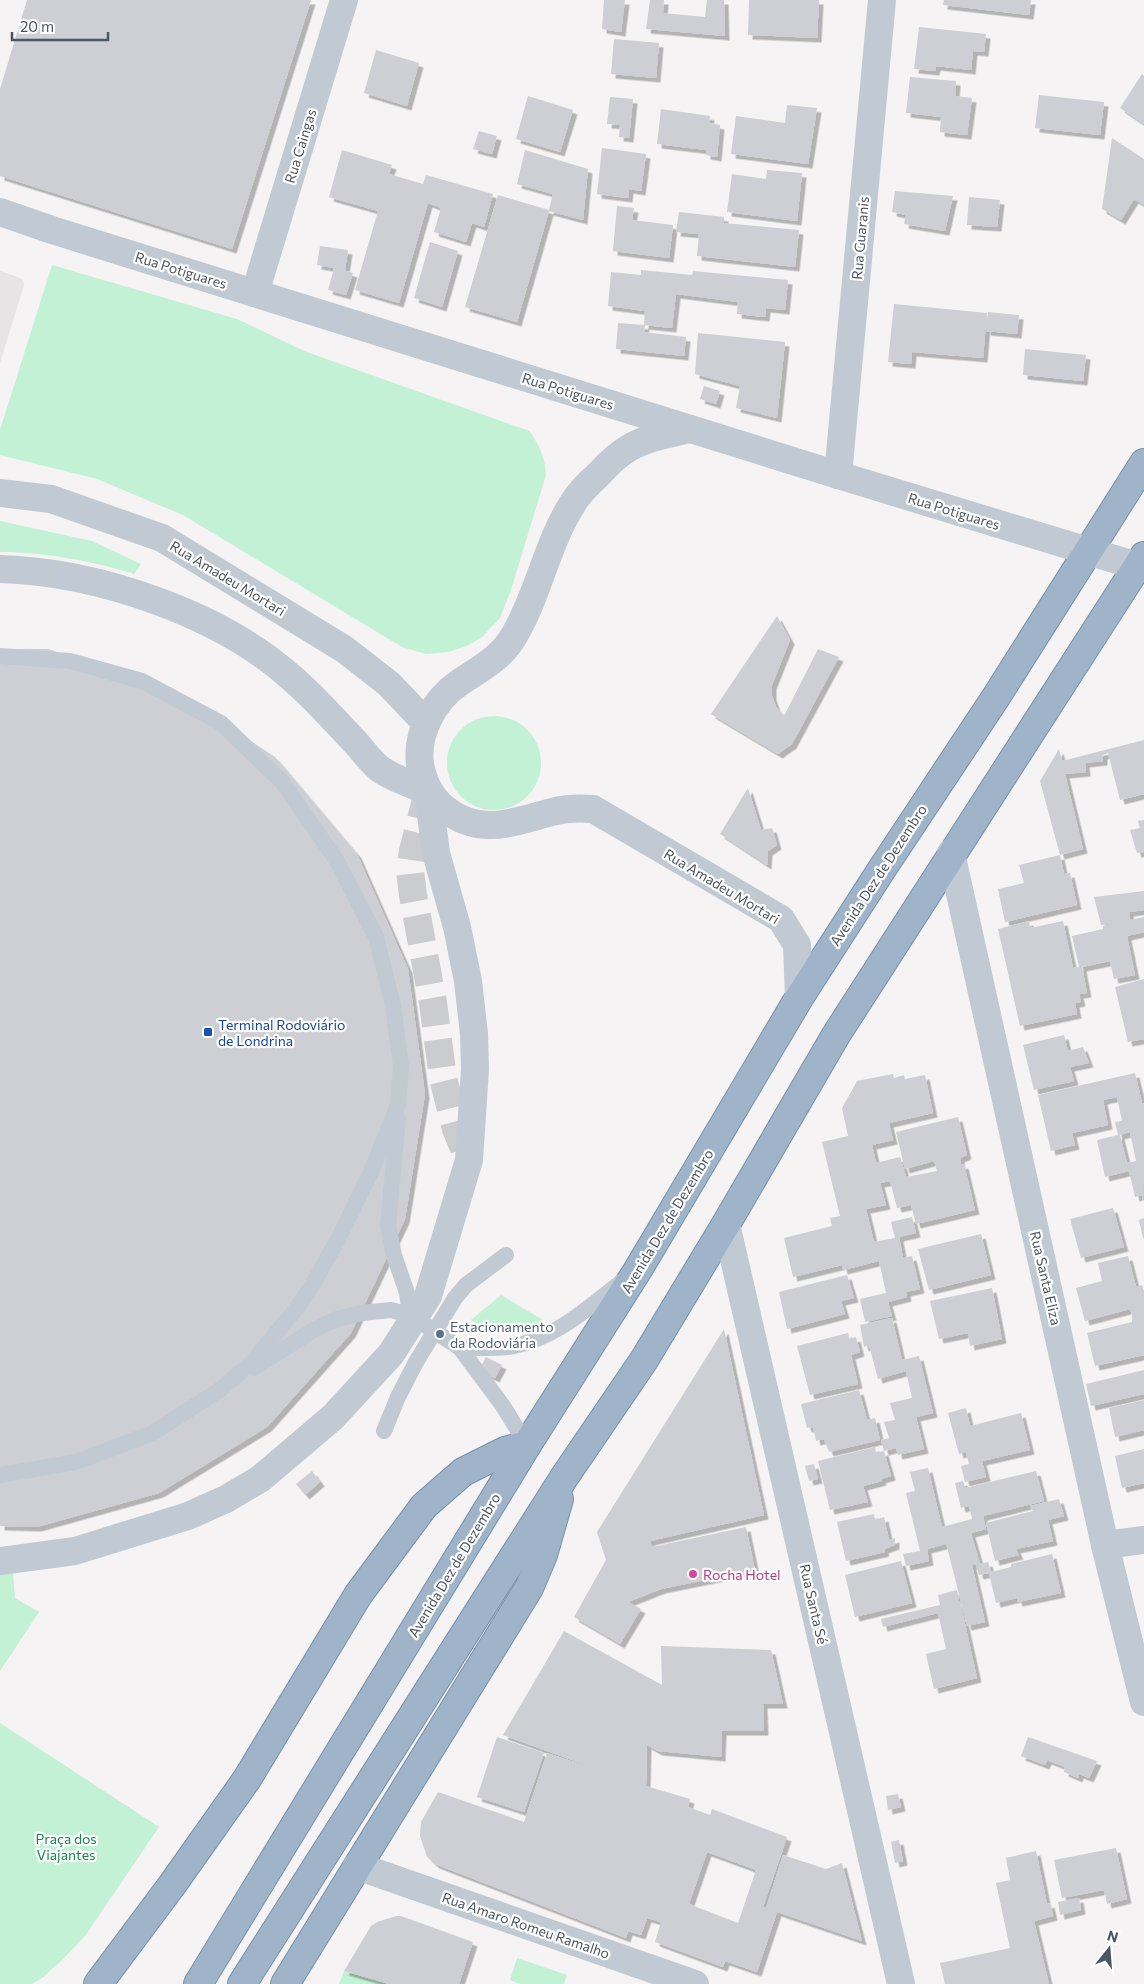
<svg xmlns="http://www.w3.org/2000/svg" width="1144" height="1984" viewBox="0 0 1144 1984" font-family="Commissioner,sans-serif">
  <style>
    .education { fill: #e6e4e5 }
    .green { fill: #c3f1d5 }
    .building { fill: #cdcfd5; fill-rule: evenodd; filter: url(#shadow) }
    .lines { fill: none; stroke-linecap: round; stroke-linejoin: round }
    .minor-tunnel { stroke: #caccce; stroke-width: 28; stroke-dasharray: 28 14; stroke-linecap: butt }
    .trunk-casing { stroke: #7690ad; stroke-width: 30 }
    .service { stroke: #c1cad2; stroke-width: 16 }
    .minor { stroke: #c1cad2; stroke-width: 28 }
    .tertiary { stroke: #c1cad2; stroke-width: 28 }
    .trunk { stroke: #9fb4c9; stroke-width: 28 }
    .service-bridge { stroke: #c1cad2; stroke-width: 16 }
    .transit-dot { fill: #1a4fb4; stroke: #fff; stroke-width: 2 }
    .service-dot { fill: #5c6f8a; stroke: #fff; stroke-width: 2 }
    .hotel-dot { fill: #d1479c; stroke: #fff; stroke-width: 2 }
    .labels { text-anchor: middle; dominant-baseline: central; stroke-width: 4.5; stroke-linejoin: round; paint-order: stroke }
    .street-label { font-size: 14px; fill: #4a5661; stroke: #fff }
    .transit-label { font-size: 14px; fill: #164399; stroke: #fff; text-anchor: start }
    .service-label { font-size: 14px; fill: #4e5e75; stroke: #fff; text-anchor: start }
    .hotel-label { font-size: 14px; fill: #b23c85; stroke: #fff; text-anchor: start }
    .park-label { font-size: 14px; fill: #17864f; stroke: #fff }
  </style>
  <defs>
    <filter id="shadow"><feDropShadow dx="4.5" dy="4.5" stdDeviation="0" flood-color="#0004"/></filter>
  </defs>
  <rect width="100%" height="100%" fill="#f5f3f3"/>
  <!-- education -->
  <path class="education" d="M0,271L18,277L23,280L24,285L0,363Z"/>
  <!-- green -->
  <g class="green">
    <path d="M52,265L237,319L304,351L529,431C540,445 545,458 546,475L511,590L500,618L482,637L467,646L448,652L426,654L402,647L183,515L97,479L0,455V430Z"/>
    <path d="M0,521L92,541L141,564L134,574C94,561 42,552 0,552Z"/>
    <circle cx="494" cy="763" r="47"/>
    <path d="M501,1295L543,1320C517,1337 498,1337 471,1320Z"/>
    <path d="M0,1573H13L15,1598L39,1612L0,1671Z"/>
    <path d="M0,1723L159,1827L85,1936L62,1960L42,1978L32,1984H0Z"/>
    <path d="M517,1958L567,1975L564,1984H520L510,1980Z"/>
    <path d="M344,1971L389,1984H339Z"/>
  </g>
  <!-- building -->
  <g class="building">
    <path d="M27,0H311L232,249L0,176V89Z"/>
    <path d="M604,0H625L621,32L602,29Z"/>
    <path d="M650,0H664L663,13L705,17L707,0H724L725,36L646,29Z"/>
    <path d="M749,0H819L817,38L748,35Z"/>
    <path d="M944,0H1031L1029,15L943,5Z"/>
    <path d="M919,27L986,34L984,52L973,51L971,70L936,66L935,71L914,69Z"/>
    <path d="M614,39L659,43L656,78L611,74Z"/>
    <path d="M376,50L419,63L407,106L364,93Z"/>
    <path d="M1142,74L1144,76V124L1120,108Z"/>
    <path d="M910,77L956,81L955,96L972,98L967,135L940,132L941,117L906,113Z"/>
    <path d="M1039,95L1104,102L1100,135L1035,128Z"/>
    <path d="M528,96L573,110L560,152L516,139Z"/>
    <path d="M610,97L633,99L629,138L619,137L620,125L607,124Z"/>
    <path d="M787,105L817,108L808,164L731,154L736,116L785,123Z"/>
    <path d="M661,109L710,116L709,123L720,125L717,157L706,155V150L657,144Z"/>
    <path d="M479,131L497,136L492,154L473,149Z"/>
    <path d="M1112,138L1144,159V205L1134,199L1121,220L1102,209Z"/>
    <path d="M602,148L646,154L641,191L629,189L628,198L597,194Z"/>
    <path d="M342,150L392,165L389,174L423,184L426,175L493,194L484,227L472,223L466,242L434,232L441,208L428,203L399,303L355,290L378,211L329,197Z"/>
    <path d="M525,150L588,169L583,220L549,211L517,322L465,307L498,195L549,210L553,194L517,184Z"/>
    <path d="M767,170L802,173L797,221L727,212L732,174L766,179Z"/>
    <path d="M895,191L953,196L945,231L904,224L906,215L892,212Z"/>
    <path d="M969,197L1000,200L997,227L967,225Z"/>
    <path d="M617,206L634,208L632,220L673,225L669,258L613,251Z"/>
    <path d="M679,212L724,217V223L799,230L795,267L697,256L699,234L676,232Z"/>
    <path d="M430,242L458,251L442,307L414,298Z"/>
    <path d="M320,246L348,250L345,270L339,269L353,273L346,295L328,290L334,268L317,265Z"/>
    <path d="M641,270L692,275L693,271L788,280L785,310L766,308L765,317L737,314L738,302L676,294L672,328L644,325L645,311L608,306L611,272L641,275Z"/>
    <path d="M894,304L987,313L983,358L912,352L911,364L888,362Z"/>
    <path d="M988,312L1019,315L1017,334L986,331Z"/>
    <path d="M618,323L645,325L644,332L686,337L684,356L616,349Z"/>
    <path d="M698,333L785,342L777,418L736,408L740,386L695,374Z"/>
    <path d="M1025,349L1086,355L1083,381L1023,375Z"/>
    <path d="M704,386L720,391L716,404L700,399Z"/>
    <path d="M777,616L790,640L772,685V696L776,707L784,716L818,649L839,657L792,744L778,754L711,714Z"/>
    <path d="M0,649H48L170,687L275,757L357,854L408,969L425,1094L405,1219L351,1333L267,1427L159,1493L37,1527L0,1526Z"/>
    <path d="M1144,740V794L1120,800L1108,753L1103,755V761L1085,763L1086,772L1065,774L1083,849L1060,855L1040,781L1059,749L1062,761Z"/>
    <path d="M748,788L761,830L772,828L777,845L768,851L767,865L720,834Z"/>
    <path d="M1144,820V852L1137,853L1130,830L1140,828L1138,821Z"/>
    <path d="M1060,855L1064,874L1070,873L1077,905L1005,922L998,889L1024,883L1019,865Z"/>
    <path d="M1144,891V910L1129,912L1130,920L1144,917V932L1127,936L1135,975L1114,979L1110,961L1082,967L1087,993L1079,994L1081,1002L1075,1003L1077,1014L1020,1026L998,929L1029,921L1030,928L1063,921L1073,968L1079,967L1072,936L1103,929V926L1121,922L1101,925L1094,897Z"/>
    <path d="M1144,979V1039L1128,1042L1115,987Z"/>
    <path d="M1064,1035L1068,1051L1083,1047L1089,1063L1070,1067L1074,1081L1034,1090L1023,1045Z"/>
    <path d="M1135,1073L1142,1103H1144V1129L1136,1131L1144,1130L1143,1201L1142,1195L1135,1197L1129,1171L1105,1177L1097,1140L1118,1135L1115,1122L1122,1121L1117,1097L1103,1100L1108,1125L1072,1133L1075,1145L1051,1151L1038,1095ZM1130,1132L1136,1161L1127,1163L1120,1135Z"/>
    <path d="M893,1074L894,1078L904,1075L905,1079L925,1075L933,1113L889,1123L893,1140L872,1145L876,1163L900,1157L906,1177L937,1171L934,1161L905,1169L896,1132L958,1117L967,1155L960,1158L961,1165L964,1164L975,1210L916,1224L911,1205L897,1208L890,1181L880,1183L886,1205L866,1209L874,1242L895,1238L891,1222L912,1217L916,1233L899,1237L903,1258L912,1256L920,1289L906,1292L907,1297L888,1302L892,1316L865,1322L860,1299L886,1293L879,1261L843,1270L842,1265L793,1277L784,1238L832,1226L830,1218L840,1216L822,1142L848,1136L842,1108L857,1081Z"/>
    <path d="M1113,1208L1124,1247L1081,1258L1070,1219Z"/>
    <path d="M1144,1218V1238H1143L1139,1220Z"/>
    <path d="M981,1234L991,1275L929,1290L918,1249Z"/>
    <path d="M1128,1256L1136,1287L1142,1285L1144,1292V1355L1095,1366L1087,1333L1132,1322V1315L1130,1309L1085,1321L1076,1288L1102,1281L1098,1263Z"/>
    <path d="M847,1275L854,1298L841,1301L845,1314L787,1329L779,1292Z"/>
    <path d="M992,1288L1002,1339L970,1346L968,1333L939,1339L930,1301Z"/>
    <path d="M892,1318L902,1360L919,1356L933,1413L916,1417L924,1449L898,1455L896,1448L884,1451L881,1440L889,1438L884,1422L895,1420L890,1403L912,1398L906,1371L878,1379L869,1345L864,1347L860,1325Z"/>
    <path d="M724,1329L764,1515L650,1541L652,1547L746,1527L755,1570L661,1589L628,1602L641,1609L620,1644L574,1617L606,1560L597,1532Z"/>
    <path d="M848,1333L849,1339L856,1337L860,1352L851,1355L858,1384L810,1395L797,1346Z"/>
    <path d="M486,1357L502,1365L495,1378L479,1370Z"/>
    <path d="M1144,1370V1394L1091,1406L1086,1384Z"/>
    <path d="M859,1390L867,1420L875,1418L880,1440L829,1452L824,1439L816,1441L813,1427L807,1428L801,1404Z"/>
    <path d="M1144,1400V1430L1115,1437L1109,1408Z"/>
    <path d="M966,1408L970,1426L1021,1413L1030,1450L982,1461L986,1477L965,1482L961,1466L969,1464L966,1452L959,1454L948,1413Z"/>
    <path d="M875,1447L876,1453L884,1451L891,1476L881,1479L882,1481L863,1486L868,1502L830,1510L818,1461Z"/>
    <path d="M1144,1449V1483L1122,1488L1115,1456Z"/>
    <path d="M814,1464L818,1479L809,1481L805,1466Z"/>
    <path d="M928,1468L946,1544L927,1549L929,1561L906,1566L903,1554L920,1551L906,1493L915,1491L910,1472Z"/>
    <path d="M312,1471L320,1482L305,1495L296,1484Z"/>
    <path d="M1036,1471L1044,1501L983,1516L986,1529L971,1533L980,1564L988,1562L991,1572L1011,1567V1564L1052,1554L1061,1593L1018,1602L1017,1598L996,1603L989,1573L979,1575L976,1565H972L985,1622L967,1626L942,1527L972,1519L969,1506L961,1508L955,1483L963,1481L965,1488Z"/>
    <path d="M1059,1499L1064,1516L1048,1520L1053,1541L1016,1549L1019,1555L995,1561L986,1523L1033,1511L1030,1506Z"/>
    <path d="M874,1514L875,1520L884,1517L889,1540L895,1538V1545L884,1549L885,1552L846,1561L837,1522Z"/>
    <path d="M901,1561L912,1603L855,1617L845,1575Z"/>
    <path d="M957,1590L959,1600L943,1604L960,1601L977,1678L934,1689L926,1654L946,1649L938,1613L883,1627L881,1619L940,1605L938,1595Z"/>
    <path d="M564,1631L662,1685L661,1646L771,1650L783,1704H763L764,1731H722L721,1757L658,1751L647,1745L646,1786L690,1799L688,1807L710,1815L712,1809L787,1837L763,1907L766,1908L783,1855L826,1869L842,1863L862,1941L777,1912L757,1972L725,1961L723,1967L655,1942L661,1922L647,1918L641,1935L628,1931L626,1938L435,1864L427,1857L420,1836L421,1822L438,1792L524,1822L547,1753L616,1776L503,1735ZM707,1852L756,1870L738,1923L689,1904Z"/>
    <path d="M497,1737L544,1753L524,1812L477,1797Z"/>
    <path d="M1028,1737L1097,1761L1089,1778L1079,1774L1078,1778L1064,1772L1065,1767L1047,1760L1045,1765L1021,1756Z"/>
    <path d="M898,1794L901,1807L888,1810L886,1796Z"/>
    <path d="M899,1840L903,1861L895,1863L891,1842Z"/>
    <path d="M1116,1848L1127,1899L1107,1904L1104,1890L1062,1898L1054,1860Z"/>
    <path d="M1036,1851L1047,1904L1050,1903L1053,1916L1034,1921L1049,1984H945L940,1963L1010,1948L996,1883L1010,1880L1006,1858Z"/>
    <path d="M1079,1898L1081,1910L1060,1915L1058,1902Z"/>
    <path d="M396,1916H401L473,1942L459,1984H389L344,1971L371,1926L377,1922Z"/>
  </g>
  <g class="lines">
    <!-- minor-tunnel -->
    <path class="minor-tunnel" d="M428,792L413,851L410,871L413,895L433,1003L443,1078L456,1129L469,1160"/>
    <defs>
      <g id="trunk">
        <path d="M98,1984L172,1885L247,1779L358,1595L424,1506L463,1472L505,1451L527,1445"/>
        <path d="M198,1984L527,1445L639,1268L799,998L880,872L996,697L1144,463"/>
        <path d="M242,1984L565,1476L644,1360L726,1224L836,1035L1144,556"/>
        <path d="M285,1984L529,1588L543,1555L559,1499"/>
      </g>
    </defs>
    <!-- trunk casing -->
    <use href="#trunk" class="trunk-casing"/>
    <!-- service -->
    <g class="service">
      <path d="M0,656L70,661L142,681L221,723L283,783L337,861L376,937L393,1006L401,1066L398,1105L371,1172L338,1239L313,1284L296,1309L252,1362L221,1389L153,1433L76,1462L0,1475"/>
      <path d="M460,1348C477,1348 497,1349 514,1346C558,1337 591,1305 625,1279"/>
      <path d="M460,1348L503,1406L527,1445"/>
      <path d="M254,1368L315,1329L337,1319L362,1313L391,1310L410,1315L407,1293L394,1255L388,1225L398,1118"/>
      <path d="M384,1431L398,1397L416,1362L455,1298L466,1285L506,1255"/>
    </g>
    <!-- minor -->
    <g class="minor">
      <path d="M255,293L344,0"/>
      <path d="M690,429C670,434 648,437 629,448C617,455 607,465 598,475C589,483 579,493 573,503C547,543 539,593 515,634C502,658 481,668 459,683C434,700 416,733 420,764C423,782 430,797 445,809C481,837 513,822 552,812C566,808 579,808 593,809L781,919L797,945L799,998"/>
      <path d="M838,475L882,0"/>
      <path d="M0,493L51,499L162,538L344,649L389,684L426,723"/>
      <path d="M0,569C97,572 220,613 293,679C316,699 336,722 357,744C364,752 372,763 380,769C394,779 413,784 428,792L436,853L457,927L468,981L474,1034L475,1069L469,1160L428,1296L391,1354L333,1417L260,1479L226,1499L188,1516L75,1551L0,1561"/>
      <path d="M951,853L1105,1545L1144,1702"/>
      <path d="M726,1224L901,1984"/>
      <path d="M1105,1545L1144,1540"/>
      <path d="M357,1866L695,1984"/>
    </g>
    <!-- tertiary -->
    <path class="tertiary" d="M0,212L52,230L838,475L1137,566"/>
    <!-- trunk -->
    <use href="#trunk" class="trunk"/>
    <!-- service-bridge -->
    <path class="service-bridge" d="M410,1315L460,1348"/>
  </g>
  <!-- markers -->
  <rect class="transit-dot" x="203" y="1027" width="10" height="10" rx="2.5"/>
  <circle class="service-dot" cx="440" cy="1334" r="5"/>
  <circle class="hotel-dot" cx="693" cy="1574" r="5"/>
  <g class="labels">
    <!-- street labels -->
    <g class="street-label">
      <text transform="translate(300 146) rotate(-73)">Rua Caingas</text>
      <text transform="translate(860 238) rotate(-85)">Rua Guaranis</text>
      <text transform="translate(181 270) rotate(17)">Rua Potiguares</text>
      <text transform="translate(568 391) rotate(17)">Rua Potiguares</text>
      <text transform="translate(954 511) rotate(17)">Rua Potiguares</text>
      <text transform="translate(228 578) rotate(31)">Rua Amadeu Mortari</text>
      <text transform="translate(878 875) rotate(-57)">Avenida Dez de Dezembro</text>
      <text transform="translate(722 886) rotate(31)">Rua Amadeu Mortari</text>
      <text transform="translate(667 1221) rotate(-59)">Avenida Dez de Dezembro</text>
      <text transform="translate(1046 1278) rotate(77)">Rua Santa Eliza</text>
      <text transform="translate(454 1565) rotate(-59)">Avenida Dez de Dezembro</text>
      <text transform="translate(814 1604) rotate(77)">Rua Santa Sé</text>
      <text transform="translate(526 1925) rotate(19)">Rua Amaro Romeu Ramalho</text>
    </g>
    <!-- transit labels -->
    <g class="transit-label">
      <text x="218" y="1024">Terminal Rodoviário<tspan x="218" dy="16">de Londrina</tspan></text>
    </g>
    <!-- service labels -->
    <g class="service-label">
      <text x="450" y="1326">Estacionamento<tspan x="450" dy="16">da Rodoviária</tspan></text>
    </g>
    <!-- hotel labels -->
    <g class="hotel-label">
      <text x="703" y="1574">Rocha Hotel</text>
    </g>
    <!-- park labels -->
    <g class="park-label">
      <text x="66" y="1838">Praça dos<tspan x="66" dy="16">Viajantes</tspan></text>
    </g>
  </g>
  <!-- north arrow -->
  <g transform="translate(1109 1949) rotate(17)" stroke="#ffffff" stroke-width="4" paint-order="stroke">
  <path d="M0-4L9 19L0 12L-9 19Z" fill="#4a5661"/>
  <text y="-8" font-size="14" font-weight="bold" text-anchor="middle" fill="#4a5661">N</text>
  </g>
  <!-- scale -->
  <path d="M12 32v8h96v-8" fill="none" stroke="#4a5661" stroke-width="2.5"/>
  <text x="20" y="32" font-size="15" fill="#4a5661" stroke="#ffffff" stroke-width="4" paint-order="stroke">20 m</text>
</svg>
